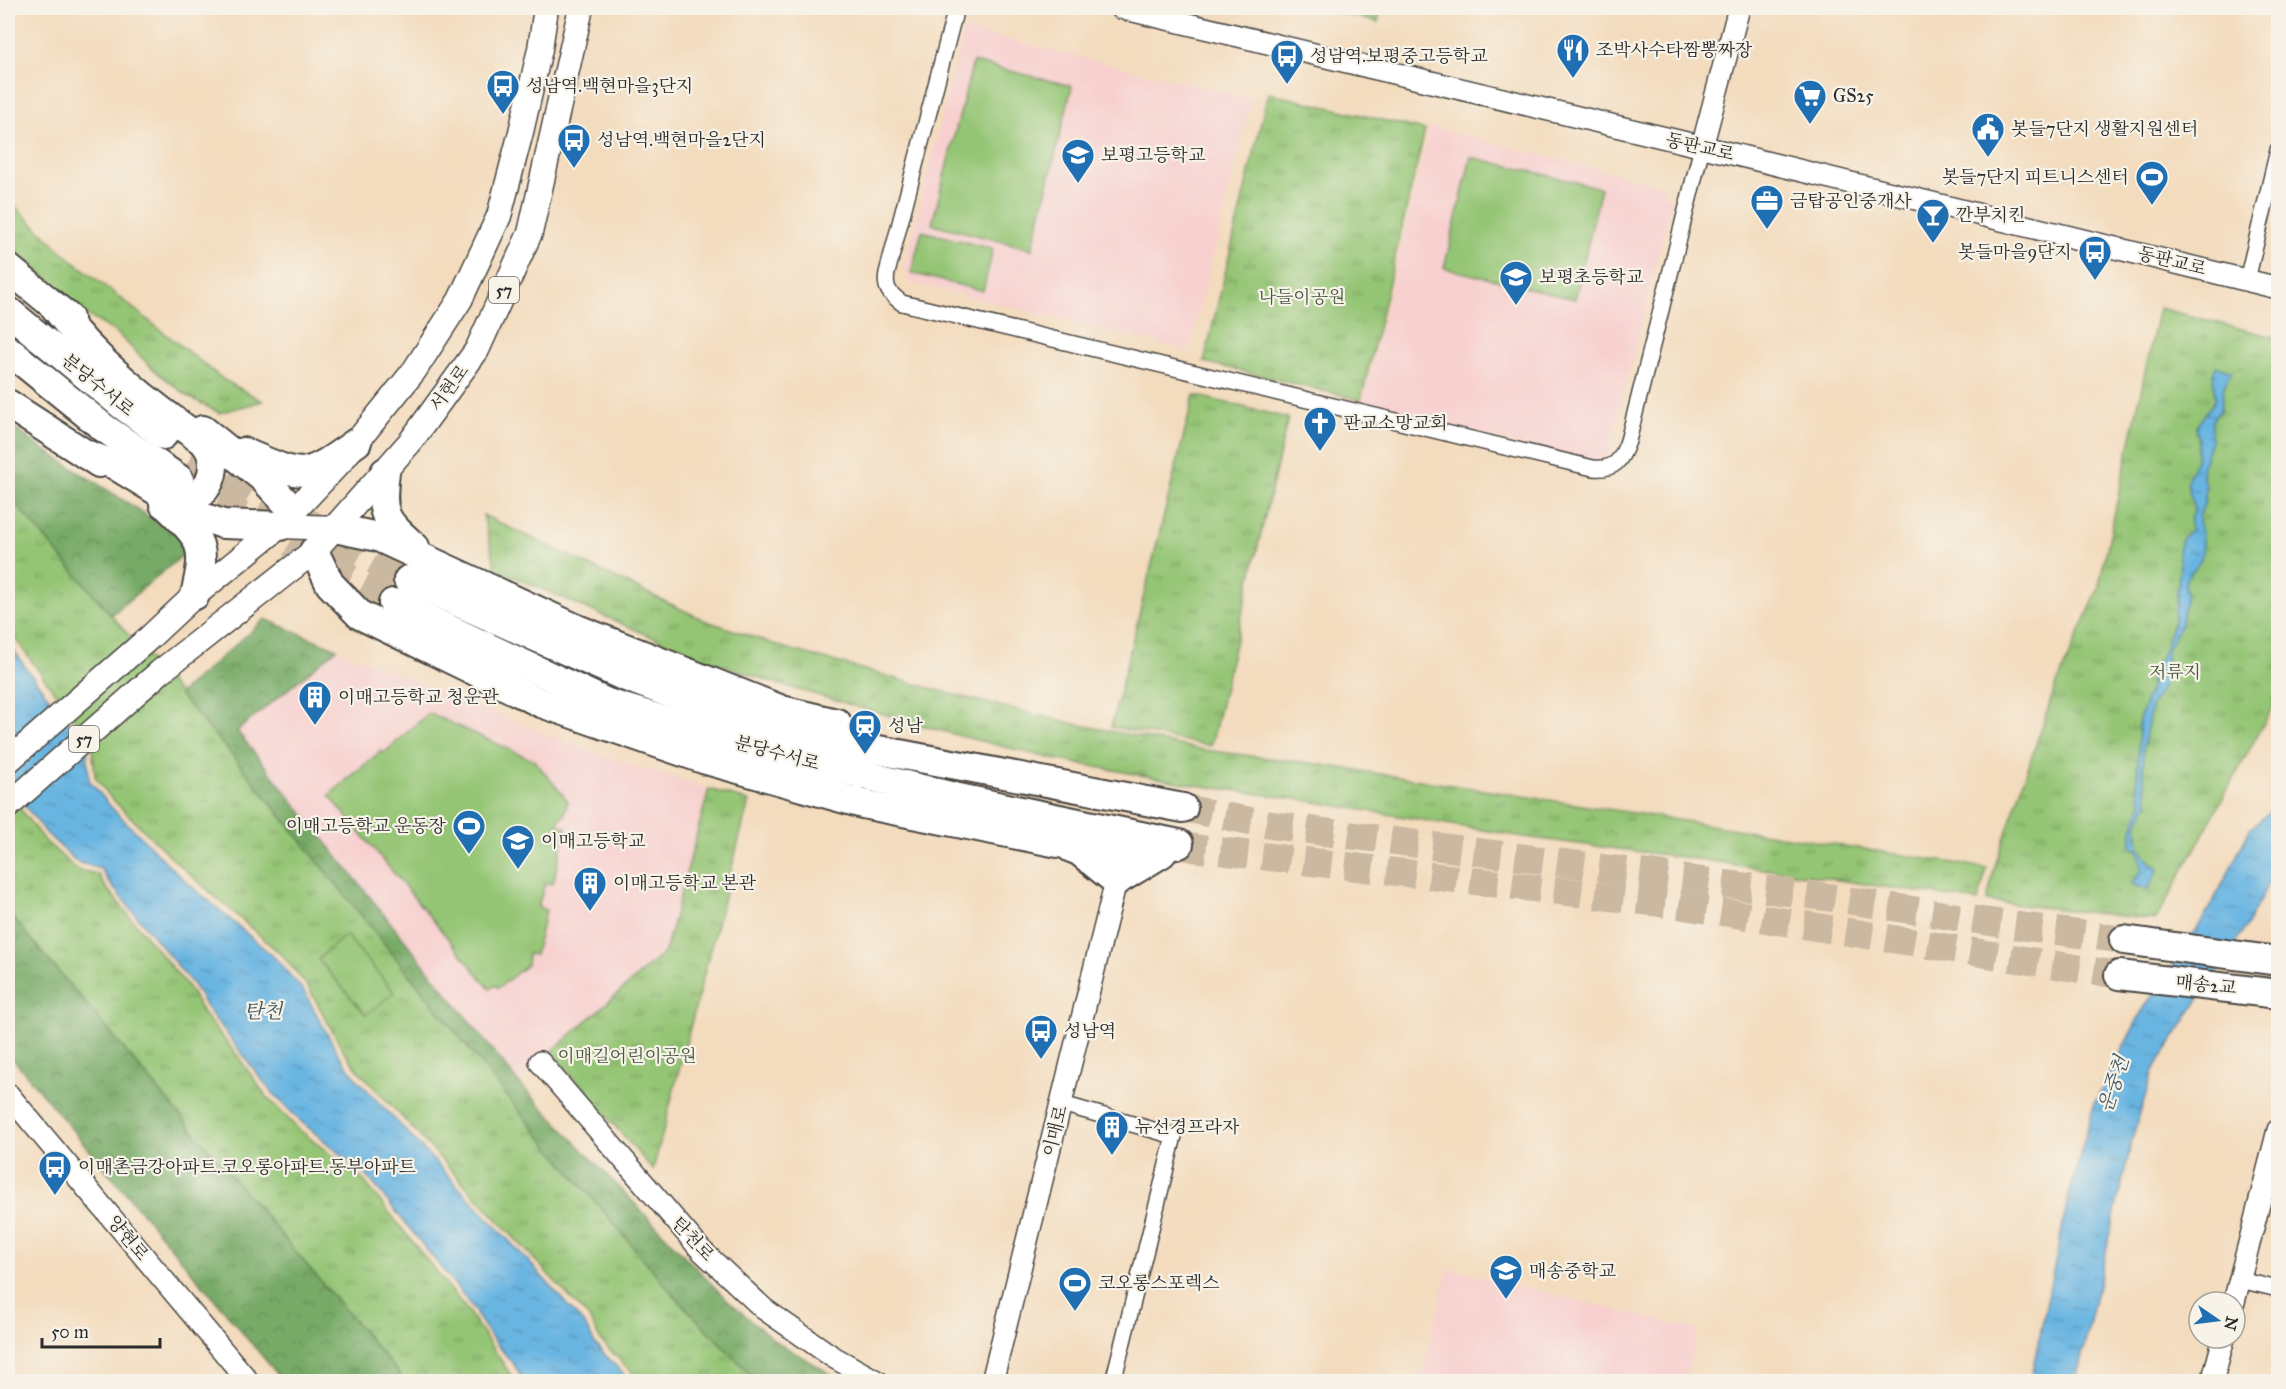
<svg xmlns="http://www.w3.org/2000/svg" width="2286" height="1389" viewBox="0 0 2286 1389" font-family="'IM FELL Great Primer','Noto Serif KR',serif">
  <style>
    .built { fill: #f7d0cf }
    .grass { fill: url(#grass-tufts); stroke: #607850; stroke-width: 1.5 }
    .forest { fill: url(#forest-crowns); stroke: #516a48; stroke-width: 1.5 }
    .pitch { fill: #94c574; stroke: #607850; stroke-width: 1.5 }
    .water { fill: url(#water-ripples); stroke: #4a7086; stroke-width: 1.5 }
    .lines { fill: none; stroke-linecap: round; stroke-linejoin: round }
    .highway-tunnel { stroke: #cbb8a0; stroke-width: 28; stroke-dasharray: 28 14; stroke-linecap: butt }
    .street-casing { stroke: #494541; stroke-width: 18 }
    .secondary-casing { stroke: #494541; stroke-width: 24 }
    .primary-casing { stroke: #494541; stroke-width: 27 }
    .highway-casing { stroke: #494541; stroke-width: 32 }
    .street { stroke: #fff; stroke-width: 15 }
    .secondary { stroke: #fff; stroke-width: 21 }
    .primary { stroke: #fff; stroke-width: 24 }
    .highway { stroke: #fff; stroke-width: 28 }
    .labels { text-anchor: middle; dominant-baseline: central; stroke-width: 4.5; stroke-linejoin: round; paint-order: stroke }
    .shield { fill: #f7f3e8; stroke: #686764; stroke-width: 1.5 }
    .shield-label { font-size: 16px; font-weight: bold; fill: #2b2b2b }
    .poi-label { font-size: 18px; fill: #2b2b2b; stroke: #f7f3e8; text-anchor: start }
    .street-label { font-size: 18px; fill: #2b2b2b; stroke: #f7f3e8 }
    .park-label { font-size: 18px; fill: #4a5941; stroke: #f7f3e8 }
    .water-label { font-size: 20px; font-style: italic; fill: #3e5462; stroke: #f7f3e8 }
  </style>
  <defs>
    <pattern id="grass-tufts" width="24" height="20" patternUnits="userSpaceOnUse" patternTransform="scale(1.5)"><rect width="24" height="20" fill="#94c574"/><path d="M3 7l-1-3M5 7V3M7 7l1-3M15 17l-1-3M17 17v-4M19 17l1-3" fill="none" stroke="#79a05f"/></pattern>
    <pattern id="forest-crowns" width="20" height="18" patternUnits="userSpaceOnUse" patternTransform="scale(1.5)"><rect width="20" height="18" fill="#7a6"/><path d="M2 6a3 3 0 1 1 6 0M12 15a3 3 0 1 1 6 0" fill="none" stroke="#628b54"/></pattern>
    <pattern id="water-ripples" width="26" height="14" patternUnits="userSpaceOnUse" patternTransform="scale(1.5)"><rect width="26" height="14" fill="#69b5e2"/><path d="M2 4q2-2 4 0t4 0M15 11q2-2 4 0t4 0" fill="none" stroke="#5793b7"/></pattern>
  </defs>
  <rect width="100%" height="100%" fill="#f7f3e8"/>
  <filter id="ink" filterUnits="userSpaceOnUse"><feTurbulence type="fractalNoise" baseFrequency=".0167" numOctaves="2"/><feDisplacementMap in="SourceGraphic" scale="12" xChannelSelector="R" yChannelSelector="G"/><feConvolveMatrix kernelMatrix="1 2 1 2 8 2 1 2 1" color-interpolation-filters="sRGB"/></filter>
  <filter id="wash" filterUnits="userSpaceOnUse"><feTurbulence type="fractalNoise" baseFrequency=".008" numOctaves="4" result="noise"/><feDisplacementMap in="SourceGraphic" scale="24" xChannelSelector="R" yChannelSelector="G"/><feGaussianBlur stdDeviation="1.35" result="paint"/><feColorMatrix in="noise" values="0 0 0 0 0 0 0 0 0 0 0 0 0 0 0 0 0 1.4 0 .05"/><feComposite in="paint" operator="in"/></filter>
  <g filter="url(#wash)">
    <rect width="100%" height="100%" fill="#f3dbbd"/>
    <!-- built -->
    <g class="built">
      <path d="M964,29L1252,99L1189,351L909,282L904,268Z"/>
      <path d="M1430,127L1662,185L1671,204L1608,458L1599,463L1361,408Z"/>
      <path d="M337,649L540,732L610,758L709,789L665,952L518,1082L237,731Z"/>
      <path d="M1448,1269L1698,1330L1685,1381H1420Z"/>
    </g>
    <!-- grass -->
    <g class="grass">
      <path d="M1321,8H1381L1378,22Z"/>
      <path d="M1268,93L1425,130L1361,400L1204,362Z"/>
      <path d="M8,200L67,256L224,380L263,401L219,413L186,395L153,369L117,333L90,317L8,244Z"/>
      <path d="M2159,308L2278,338V694L2275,703L2156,920L1987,901L1994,869L2054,691L2098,590Z"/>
      <path d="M1194,395L1288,418L1211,746L1111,727Z"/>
      <path d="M8,495L232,755L678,1300L751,1375L761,1381H641L601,1341L589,1318L358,1070L343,1050L308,987L283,956L177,863L111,798L95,777L92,743L8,629Z"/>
      <path d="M483,515L704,620L785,648L959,696L1062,721L1203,750L1310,763L1987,868L1978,901L1697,859L1524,837L1303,800L1195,785L1053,759L949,733L775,683L691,654L496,569Z"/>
      <path d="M709,789L749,801L653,1170L551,1052L665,952Z"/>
      <path d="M8,792L42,838L77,870L98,874L104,885L188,987L205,1016L237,1055L266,1096L296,1127L364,1181L467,1310L515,1381H405L8,912Z"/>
    </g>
    <!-- forest -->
    <g class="forest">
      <path d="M8,423L38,446L183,538L182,556L111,615L8,495Z"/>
      <path d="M265,619L337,649L237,731L518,1082L728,1301L778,1343L843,1381H761L751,1375L678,1300L528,1122L232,755L179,694Z"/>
      <path d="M8,912L405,1381H283L8,1053Z"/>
    </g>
    <!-- pitch -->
    <g class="pitch">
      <path d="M973,62L1072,86L1032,249L932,224Z"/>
      <path d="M1471,157L1601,188L1575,299L1444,268Z"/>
      <path d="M922,231L993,249L983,291L911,273Z"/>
      <path d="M429,713L535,761L568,801L564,816H561L558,825L566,827L553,884L545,883L538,907L546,910L535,955L528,954L527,965L498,988L496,985L490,989L329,795L381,751L384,753Z"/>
      <path d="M346,935L394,992L366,1015L318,959Z"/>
    </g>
    <!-- water -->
    <g class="water">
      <path d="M2216,366L2232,371L2224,386L2220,410L2212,421L2211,440L2203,464L2202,474L2205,485V501L2199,518L2202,539V555L2200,561L2186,579L2185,585L2187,595L2180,627L2167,650L2164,684L2151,707L2143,749V773L2148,803L2137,826L2139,847L2150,863L2159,868L2147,890L2131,884L2142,870L2139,851L2131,846L2132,831L2142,803L2137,785L2139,719L2150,689L2152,674L2163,653L2174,620L2180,566L2178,550L2181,541L2190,530V519L2194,509L2187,481L2196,460L2199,440L2196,427L2215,400L2213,375Z"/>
      <path d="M8,641L25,667L87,746L89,780L111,807L181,877L275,958L303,990L339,1055L356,1078L530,1263L585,1325L595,1344L630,1381H524L515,1366L493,1340L468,1301L368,1177L298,1119L270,1090L206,1007L194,986L108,881L101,869L77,862L47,834L8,784Z"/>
      <path d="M2278,798V870L2272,876L2248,923L2153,1071L2132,1139L2076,1381L2030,1382L2068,1200L2094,1104L2141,1013L2201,922L2221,887L2250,829L2270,811Z"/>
    </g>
  </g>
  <g filter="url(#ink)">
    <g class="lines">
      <!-- highway-tunnel -->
      <g class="highway-tunnel">
        <path d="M192,455L408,580"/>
        <path d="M181,480L393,603"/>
        <path d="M1183,808L1271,825L1834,898L1983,921L2124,940"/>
        <path d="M1179,844L1193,848L1678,905L2119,975"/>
      </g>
      <defs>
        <g id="street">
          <path d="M956,8L887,273C884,289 890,294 902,303L1593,468C1615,470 1621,461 1628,441L1702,147"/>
          <path d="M2247,280L2278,150"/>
          <path d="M1062,1104L1174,1136L1113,1382"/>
          <path d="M2240,1280L2278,1289"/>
        </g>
        <g id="secondary">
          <path d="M1121,8L1737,155L2278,288"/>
          <path d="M1702,147L1739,8"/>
          <path d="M540,1062L701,1250L764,1309L833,1357L878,1382"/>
          <path d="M8,1094L249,1382"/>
          <path d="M2234,1302L2278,1130"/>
          <path d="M992,1382L1116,881"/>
          <path d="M2212,1382L2224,1338"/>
        </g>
        <g id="primary">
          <path d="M280,526L335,528"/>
          <path d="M8,761L149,638L195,595L280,526L342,460L414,371L460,300L499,216L521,132L540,49L546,8"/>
          <path d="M8,806L160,672L314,551L411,441L477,350L530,233L581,8"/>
        </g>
        <g id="highway">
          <path d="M8,268L69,318"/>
          <path d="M54,306C94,360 149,404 204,442C226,465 205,509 172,500L115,465L85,454"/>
          <path d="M8,311L122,405L163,435"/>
          <path d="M8,350L104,428L179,479"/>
          <path d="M8,404L99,463"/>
          <path d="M203,430L263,478L293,510"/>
          <path d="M243,452C305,478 301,482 357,442"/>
          <path d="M385,472C380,515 383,519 415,547"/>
          <path d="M164,504L223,524L280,526"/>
          <path d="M168,507C203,541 207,546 195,595"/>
          <path d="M335,528L378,537L577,629L782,710L837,723"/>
          <path d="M314,551L330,584L360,615L541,703L703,759L863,804L1058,843L1154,857"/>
          <path d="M408,580L623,676L763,728L1183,808"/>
          <path d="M393,603L607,703L753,748L959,798L1179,844"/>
          <path d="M1071,848L1079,851L1116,881L1162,853"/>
          <path d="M2124,940L2278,961"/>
          <path d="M2119,975L2278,994"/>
        </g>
      </defs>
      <!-- street casing -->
      <use href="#street" class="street-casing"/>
      <!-- secondary casing -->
      <use href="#secondary" class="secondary-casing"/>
      <!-- primary casing -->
      <use href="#primary" class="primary-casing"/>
      <!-- highway casing -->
      <use href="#highway" class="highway-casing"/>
      <!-- street -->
      <use href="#street" class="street"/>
      <!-- secondary -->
      <use href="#secondary" class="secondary"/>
      <!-- primary -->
      <use href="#primary" class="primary"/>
      <!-- highway -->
      <use href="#highway" class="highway"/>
    </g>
  </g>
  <!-- icons -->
  <defs>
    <symbol id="restaurant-pin" viewBox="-11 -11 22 30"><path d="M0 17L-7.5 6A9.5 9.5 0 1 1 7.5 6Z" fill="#1f6fb2" stroke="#f7f3e8"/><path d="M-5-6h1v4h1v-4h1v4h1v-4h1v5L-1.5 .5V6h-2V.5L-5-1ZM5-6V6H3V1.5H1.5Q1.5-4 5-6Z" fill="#fff"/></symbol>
    <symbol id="bus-pin" viewBox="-11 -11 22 30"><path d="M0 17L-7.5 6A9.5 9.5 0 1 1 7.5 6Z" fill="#1f6fb2" stroke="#f7f3e8"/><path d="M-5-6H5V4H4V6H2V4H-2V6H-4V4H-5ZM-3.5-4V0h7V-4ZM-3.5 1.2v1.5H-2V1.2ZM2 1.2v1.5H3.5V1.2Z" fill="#fff"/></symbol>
    <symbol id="supermarket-pin" viewBox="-11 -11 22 30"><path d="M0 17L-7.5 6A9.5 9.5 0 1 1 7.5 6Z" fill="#1f6fb2" stroke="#f7f3e8"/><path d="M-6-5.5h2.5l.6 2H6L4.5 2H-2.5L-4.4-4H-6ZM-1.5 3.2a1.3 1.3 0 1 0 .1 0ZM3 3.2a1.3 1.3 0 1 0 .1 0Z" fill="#fff"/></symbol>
    <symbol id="civic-pin" viewBox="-11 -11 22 30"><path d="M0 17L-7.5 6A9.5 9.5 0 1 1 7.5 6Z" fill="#1f6fb2" stroke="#f7f3e8"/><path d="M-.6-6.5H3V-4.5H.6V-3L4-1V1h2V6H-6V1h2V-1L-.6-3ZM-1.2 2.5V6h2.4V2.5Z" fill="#fff"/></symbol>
    <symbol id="school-pin" viewBox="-11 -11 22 30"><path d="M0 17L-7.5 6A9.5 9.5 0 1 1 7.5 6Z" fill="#1f6fb2" stroke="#f7f3e8"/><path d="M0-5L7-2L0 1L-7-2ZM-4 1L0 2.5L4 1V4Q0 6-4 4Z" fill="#fff"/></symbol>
    <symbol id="stadium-pin" viewBox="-11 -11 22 30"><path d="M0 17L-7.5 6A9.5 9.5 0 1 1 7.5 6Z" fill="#1f6fb2" stroke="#f7f3e8"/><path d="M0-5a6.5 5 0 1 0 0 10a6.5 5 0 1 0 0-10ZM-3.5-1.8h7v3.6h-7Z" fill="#fff"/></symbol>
    <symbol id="office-pin" viewBox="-11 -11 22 30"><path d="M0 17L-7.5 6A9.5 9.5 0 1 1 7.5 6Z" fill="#1f6fb2" stroke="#f7f3e8"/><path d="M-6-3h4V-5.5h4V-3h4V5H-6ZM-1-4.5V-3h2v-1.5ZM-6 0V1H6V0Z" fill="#fff"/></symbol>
    <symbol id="bar-pin" viewBox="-11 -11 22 30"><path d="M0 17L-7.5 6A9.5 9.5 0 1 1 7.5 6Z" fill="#1f6fb2" stroke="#f7f3e8"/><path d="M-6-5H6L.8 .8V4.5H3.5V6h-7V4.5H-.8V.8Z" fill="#fff"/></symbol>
    <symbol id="church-pin" viewBox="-11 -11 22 30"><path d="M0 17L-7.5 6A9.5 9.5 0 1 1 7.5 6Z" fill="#1f6fb2" stroke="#f7f3e8"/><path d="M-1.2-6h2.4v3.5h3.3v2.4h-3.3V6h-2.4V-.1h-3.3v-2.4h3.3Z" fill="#fff"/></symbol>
    <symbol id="building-pin" viewBox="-11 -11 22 30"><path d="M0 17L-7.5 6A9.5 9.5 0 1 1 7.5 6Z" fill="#1f6fb2" stroke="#f7f3e8"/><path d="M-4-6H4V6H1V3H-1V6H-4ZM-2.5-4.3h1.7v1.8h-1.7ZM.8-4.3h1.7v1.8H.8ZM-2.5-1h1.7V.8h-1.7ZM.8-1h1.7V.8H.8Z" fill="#fff"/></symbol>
    <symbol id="station-pin" viewBox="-11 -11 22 30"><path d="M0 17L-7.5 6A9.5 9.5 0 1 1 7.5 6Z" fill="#1f6fb2" stroke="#f7f3e8"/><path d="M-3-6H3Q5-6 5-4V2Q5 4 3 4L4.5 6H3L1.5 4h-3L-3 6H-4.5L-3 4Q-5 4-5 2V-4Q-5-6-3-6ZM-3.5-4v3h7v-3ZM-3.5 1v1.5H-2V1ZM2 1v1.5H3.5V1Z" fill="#fff"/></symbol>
  </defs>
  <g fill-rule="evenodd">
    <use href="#restaurant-pin" x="1554" y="31" width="38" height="52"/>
    <use href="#bus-pin" x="1268" y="37" width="38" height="52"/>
    <use href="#bus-pin" x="484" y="67" width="38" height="52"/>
    <use href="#supermarket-pin" x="1791" y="77" width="38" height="52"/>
    <use href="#civic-pin" x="1969" y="110" width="38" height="52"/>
    <use href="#bus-pin" x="555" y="121" width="38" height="52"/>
    <use href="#school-pin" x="1059" y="136" width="38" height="52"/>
    <use href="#stadium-pin" x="2133" y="158" width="38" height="52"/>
    <use href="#office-pin" x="1748" y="182" width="38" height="52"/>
    <use href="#bar-pin" x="1914" y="196" width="38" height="52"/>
    <use href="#bus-pin" x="2076" y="233" width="38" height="52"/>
    <use href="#school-pin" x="1497" y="258" width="38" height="52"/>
    <use href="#church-pin" x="1301" y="404" width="38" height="52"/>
    <use href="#building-pin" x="296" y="678" width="38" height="52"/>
    <use href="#station-pin" x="846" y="707" width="38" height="52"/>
    <use href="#stadium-pin" x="450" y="807" width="38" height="52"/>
    <use href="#school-pin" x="499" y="822" width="38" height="52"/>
    <use href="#building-pin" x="571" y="864" width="38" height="52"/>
    <use href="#bus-pin" x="1022" y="1012" width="38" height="52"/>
    <use href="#building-pin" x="1093" y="1108" width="38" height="52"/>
    <use href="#bus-pin" x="36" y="1148" width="38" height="52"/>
    <use href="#school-pin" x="1487" y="1252" width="38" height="52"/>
    <use href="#stadium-pin" x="1056" y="1264" width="38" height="52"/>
  </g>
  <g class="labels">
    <!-- shield labels -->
    <g class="shield">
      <rect x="489" y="277" width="30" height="26" rx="4.5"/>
      <rect x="69" y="726" width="30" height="26" rx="4.5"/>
    </g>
    <g class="shield-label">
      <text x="504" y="290">57</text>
      <text x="84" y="739">57</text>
    </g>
    <!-- poi labels -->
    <g class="poi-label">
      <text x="1596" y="50">조박사수타짬뽕짜장</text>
      <text x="1310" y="56">성남역.보평중고등학교</text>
      <text x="526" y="86">성남역.백현마을3단지</text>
      <text x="1833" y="96">GS25</text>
      <text x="2011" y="129">봇들7단지 생활지원센터</text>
      <text x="597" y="140">성남역.백현마을2단지</text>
      <text x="1101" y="155">보평고등학교</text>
      <text x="2129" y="177" text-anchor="end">봇들7단지 피트니스센터</text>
      <text x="1790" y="201">금탑공인중개사</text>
      <text x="1956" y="215">깐부치킨</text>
      <text x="2072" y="252" text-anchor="end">봇들마을9단지</text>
      <text x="1539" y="277">보평초등학교</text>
      <text x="1343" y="423">판교소망교회</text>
      <text x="338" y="697">이매고등학교 청운관</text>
      <text x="888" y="726">성남</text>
      <text x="446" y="826" text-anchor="end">이매고등학교 운동장</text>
      <text x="541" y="841">이매고등학교</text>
      <text x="613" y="883">이매고등학교 본관</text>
      <text x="1064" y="1031">성남역</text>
      <text x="1135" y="1127">뉴선경프라자</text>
      <text x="78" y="1167">이매촌금강아파트.코오롱아파트.동부아파트</text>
      <text x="1529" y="1271">매송중학교</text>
      <text x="1098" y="1283">코오롱스포렉스</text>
    </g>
    <!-- street labels -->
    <g class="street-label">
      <text transform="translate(1700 147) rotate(13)">동판교로</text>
      <text transform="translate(2172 261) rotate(14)">동판교로</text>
      <text transform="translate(98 385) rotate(39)">분당수서로</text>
      <text transform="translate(449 388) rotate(-54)">서현로</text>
      <text transform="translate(777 753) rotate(15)">분당수서로</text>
      <text transform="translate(2206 985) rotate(6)">매송2교</text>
      <text transform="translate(1055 1131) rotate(-76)">이매로</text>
      <text transform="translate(128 1238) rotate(50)">양현로</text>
      <text transform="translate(693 1239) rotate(47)">탄천로</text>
    </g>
    <!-- park labels -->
    <g class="park-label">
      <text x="1302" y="297">나들이공원</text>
      <text x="2175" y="672">저류지</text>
      <text x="627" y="1056">이매길어린이공원</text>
    </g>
    <!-- water labels -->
    <g class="water-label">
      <text x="263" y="1011">탄천</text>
      <text transform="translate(2113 1084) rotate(-72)">운중천</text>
    </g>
  </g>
  <!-- margin -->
  <rect width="2286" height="1389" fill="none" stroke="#f7f3e8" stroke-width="30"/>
  <!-- north arrow -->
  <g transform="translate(2217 1320) rotate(104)"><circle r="28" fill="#f7f3e8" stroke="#a5a39c" stroke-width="1.5"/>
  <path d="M0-4.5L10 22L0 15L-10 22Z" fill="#1f6fb2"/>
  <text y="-9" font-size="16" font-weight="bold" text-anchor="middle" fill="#2b2b2b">N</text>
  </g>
  <!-- scale -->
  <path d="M42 1338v9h118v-9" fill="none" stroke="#2b2b2b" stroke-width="3"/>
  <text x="51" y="1338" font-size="18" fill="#2b2b2b" stroke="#f7f3e8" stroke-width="4.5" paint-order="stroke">50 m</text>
</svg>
